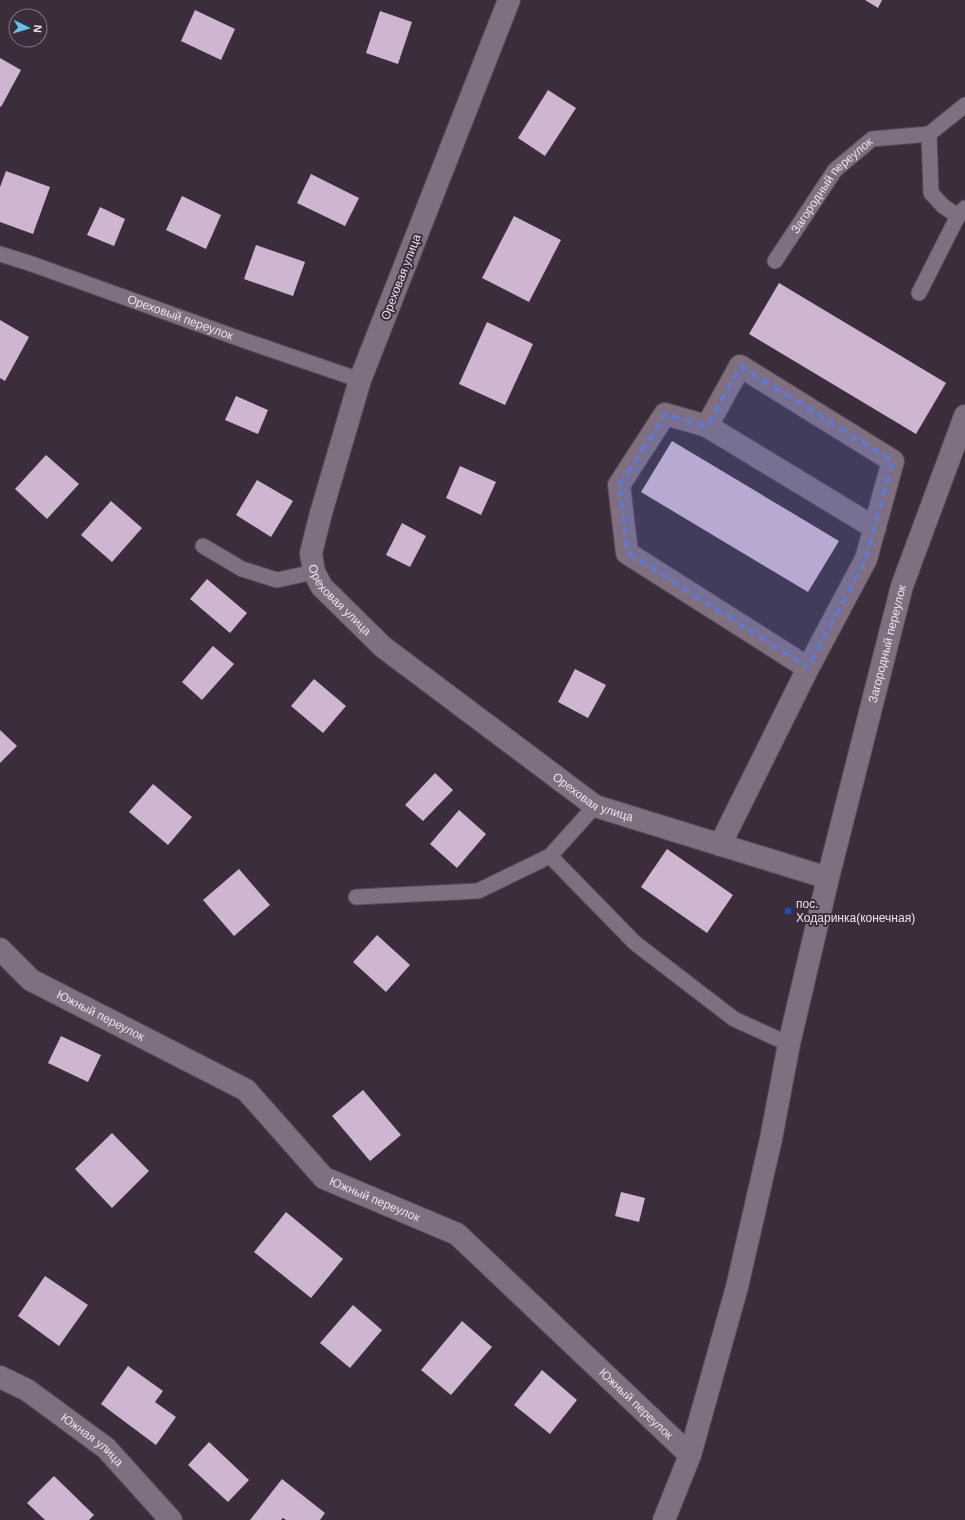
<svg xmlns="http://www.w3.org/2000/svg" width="965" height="1520" viewBox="0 0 965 1520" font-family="Arial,sans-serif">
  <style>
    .building { fill: #cfb6d0 }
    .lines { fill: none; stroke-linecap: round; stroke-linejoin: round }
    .lane-casing { stroke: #574a57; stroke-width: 17 }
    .street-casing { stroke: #574a57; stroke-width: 24 }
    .secondary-casing { stroke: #574a57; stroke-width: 24 }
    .lane { stroke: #7f6f80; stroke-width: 15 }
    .street { stroke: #7f6f80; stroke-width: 22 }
    .secondary { stroke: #7f6f80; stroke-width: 22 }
    .marked { fill: #5b7ade; fill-opacity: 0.2; stroke: #5b7ade; stroke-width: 3; stroke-dasharray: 8 5; stroke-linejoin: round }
    .transit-dot { fill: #1a4fb4; stroke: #3b2d3c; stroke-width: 1.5 }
    .labels { text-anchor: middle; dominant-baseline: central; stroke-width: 4; stroke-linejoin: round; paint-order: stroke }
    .street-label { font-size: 12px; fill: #ece2ec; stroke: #3b2d3c }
    .poi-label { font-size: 12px; fill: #ece2ec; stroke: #3b2d3c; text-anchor: start }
  </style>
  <rect width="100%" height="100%" fill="#3b2d3c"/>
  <!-- building -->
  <g class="building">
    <path d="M865,0H882L878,8Z"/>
    <path d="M195,10L235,29L221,60L181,41Z"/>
    <path d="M380,11L412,22L398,64L366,53Z"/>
    <path d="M0,58L21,70L1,107L0,106Z"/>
    <path d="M548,90L576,108L545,156L518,138Z"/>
    <path d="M6,171L50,187L33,234L0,222V187Z"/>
    <path d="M311,174L359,198L345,226L297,203Z"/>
    <path d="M182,196L221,215L206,249L166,230Z"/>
    <path d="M100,207L125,219L114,246L87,235Z"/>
    <path d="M514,216L561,240L529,302L482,278Z"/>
    <path d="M256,245L305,262L293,296L244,279Z"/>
    <path d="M779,283L946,383L916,434L749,334Z"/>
    <path d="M0,320L29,337L5,381L0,378Z"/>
    <path d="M487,322L533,344L505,405L459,384Z"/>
    <path d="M236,396L268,410L258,434L225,420Z"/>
    <path d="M672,441L839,541L808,592L641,492Z"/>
    <path d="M46,455L79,484L47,519L15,489Z"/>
    <path d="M460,466L496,482L481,515L446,498Z"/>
    <path d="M257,480L293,501L271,537L236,515Z"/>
    <path d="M111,501L142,528L112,562L81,535Z"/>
    <path d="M402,523L426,536L410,567L386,555Z"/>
    <path d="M207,579L247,613L230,633L190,599Z"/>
    <path d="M213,646L234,664L202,700L182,682Z"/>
    <path d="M575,669L606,685L588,718L558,702Z"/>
    <path d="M314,679L346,706L323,733L291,706Z"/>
    <path d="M0,730L17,746L0,763Z"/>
    <path d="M435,773L453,790L423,821L405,805Z"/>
    <path d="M153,784L192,817L168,845L129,812Z"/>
    <path d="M459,810L486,834L457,868L430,844Z"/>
    <path d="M667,849L733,895L707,933L641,887Z"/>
    <path d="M239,869L270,905L234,936L203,900Z"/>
    <path d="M377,935L410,965L386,992L353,962Z"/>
    <path d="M61,1036L101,1055L88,1082L48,1063Z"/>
    <path d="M363,1090L401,1135L370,1161L332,1116Z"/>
    <path d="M112,1133L149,1171L112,1208L75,1169Z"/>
    <path d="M621,1192L645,1198L639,1222L615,1216Z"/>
    <path d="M286,1212L343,1259L311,1298L254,1252Z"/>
    <path d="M45,1276L88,1305L59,1346L18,1316Z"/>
    <path d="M353,1305L382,1330L350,1368L320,1343Z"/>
    <path d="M462,1321L492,1347L451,1395L421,1370Z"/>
    <path d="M128,1366L163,1391L155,1402L176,1417L156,1445L101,1404Z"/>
    <path d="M542,1370L577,1400L550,1434L514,1405Z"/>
    <path d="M209,1442L249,1480L228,1502L188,1465Z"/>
    <path d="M54,1476L94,1515L89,1520H45L27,1503Z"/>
    <path d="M282,1479L325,1513L320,1520H286L283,1518L281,1520H250Z"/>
  </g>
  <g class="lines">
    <defs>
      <g id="lane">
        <path d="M929,134L931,193L943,206L958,216"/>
        <path id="s1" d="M0,254L29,263L246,341L360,380"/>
        <path id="s2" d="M775,261L835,170L872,139L929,134L965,105"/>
        <path d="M919,293L958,216L965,208"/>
        <path d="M203,546L242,569L277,580L314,572"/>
        <path d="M550,856L635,943L734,1019L789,1044"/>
        <path d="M356,897L478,891L550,856L595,806"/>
      </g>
      <g id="street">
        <path id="s3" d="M509,0L360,380L321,513L311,553L314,572L322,587L383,647L595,806L828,878"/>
        <path d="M707,426L875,528"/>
        <path d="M720,845L808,668L866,559L893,461L740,366L707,426L665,414L619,485L627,553L808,668"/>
        <path id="s4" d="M0,949L31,980L246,1090L324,1178L457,1234L690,1455"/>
        <path id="s5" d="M0,1377L27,1390L106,1448L171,1520"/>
      </g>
      <g id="secondary">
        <path id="s6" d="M664,1520L690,1455L737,1287L771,1139L789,1044L828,878L902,586L965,416"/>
      </g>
    </defs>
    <!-- lane casing -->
    <use href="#lane" class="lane-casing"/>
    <!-- street casing -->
    <use href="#street" class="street-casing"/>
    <!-- secondary casing -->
    <use href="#secondary" class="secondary-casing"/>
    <!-- lane -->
    <use href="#lane" class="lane"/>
    <!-- street -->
    <use href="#street" class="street"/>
    <!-- secondary -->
    <use href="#secondary" class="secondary"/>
  </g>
  <!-- marked area -->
  <path class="marked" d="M740,366L893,461L866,559L808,668L627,553L619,485L665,414L707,426Z"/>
  <!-- markers -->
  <rect class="transit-dot" x="784" y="907" width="8" height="8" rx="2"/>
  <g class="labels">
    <!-- street labels -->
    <g class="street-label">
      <text stroke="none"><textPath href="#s2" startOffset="95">Загородный переулок</textPath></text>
      <text transform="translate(401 277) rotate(-69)">Ореховая улица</text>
      <text stroke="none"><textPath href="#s1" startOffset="191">Ореховый переулок</textPath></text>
      <text stroke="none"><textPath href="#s3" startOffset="645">Ореховая улица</textPath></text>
      <text stroke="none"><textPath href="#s6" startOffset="905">Загородный переулок</textPath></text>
      <text stroke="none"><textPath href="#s3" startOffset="969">Ореховая улица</textPath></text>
      <text stroke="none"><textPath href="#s4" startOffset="122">Южный переулок</textPath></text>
      <text stroke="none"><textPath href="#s4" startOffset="458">Южный переулок</textPath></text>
      <text stroke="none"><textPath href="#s4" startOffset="794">Южный переулок</textPath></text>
      <text stroke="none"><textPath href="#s5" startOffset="112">Южная улица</textPath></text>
    </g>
    <!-- poi labels -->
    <g class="poi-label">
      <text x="796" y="904">пос.<tspan x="796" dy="14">Ходаринка(конечная)</tspan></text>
    </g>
  </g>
  <!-- north arrow -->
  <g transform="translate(28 28) rotate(95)"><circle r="19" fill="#3b2d3c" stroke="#827582"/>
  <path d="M0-3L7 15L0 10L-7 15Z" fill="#5cc7e7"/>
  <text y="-6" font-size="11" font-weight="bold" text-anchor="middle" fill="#ece2ec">N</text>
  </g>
</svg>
